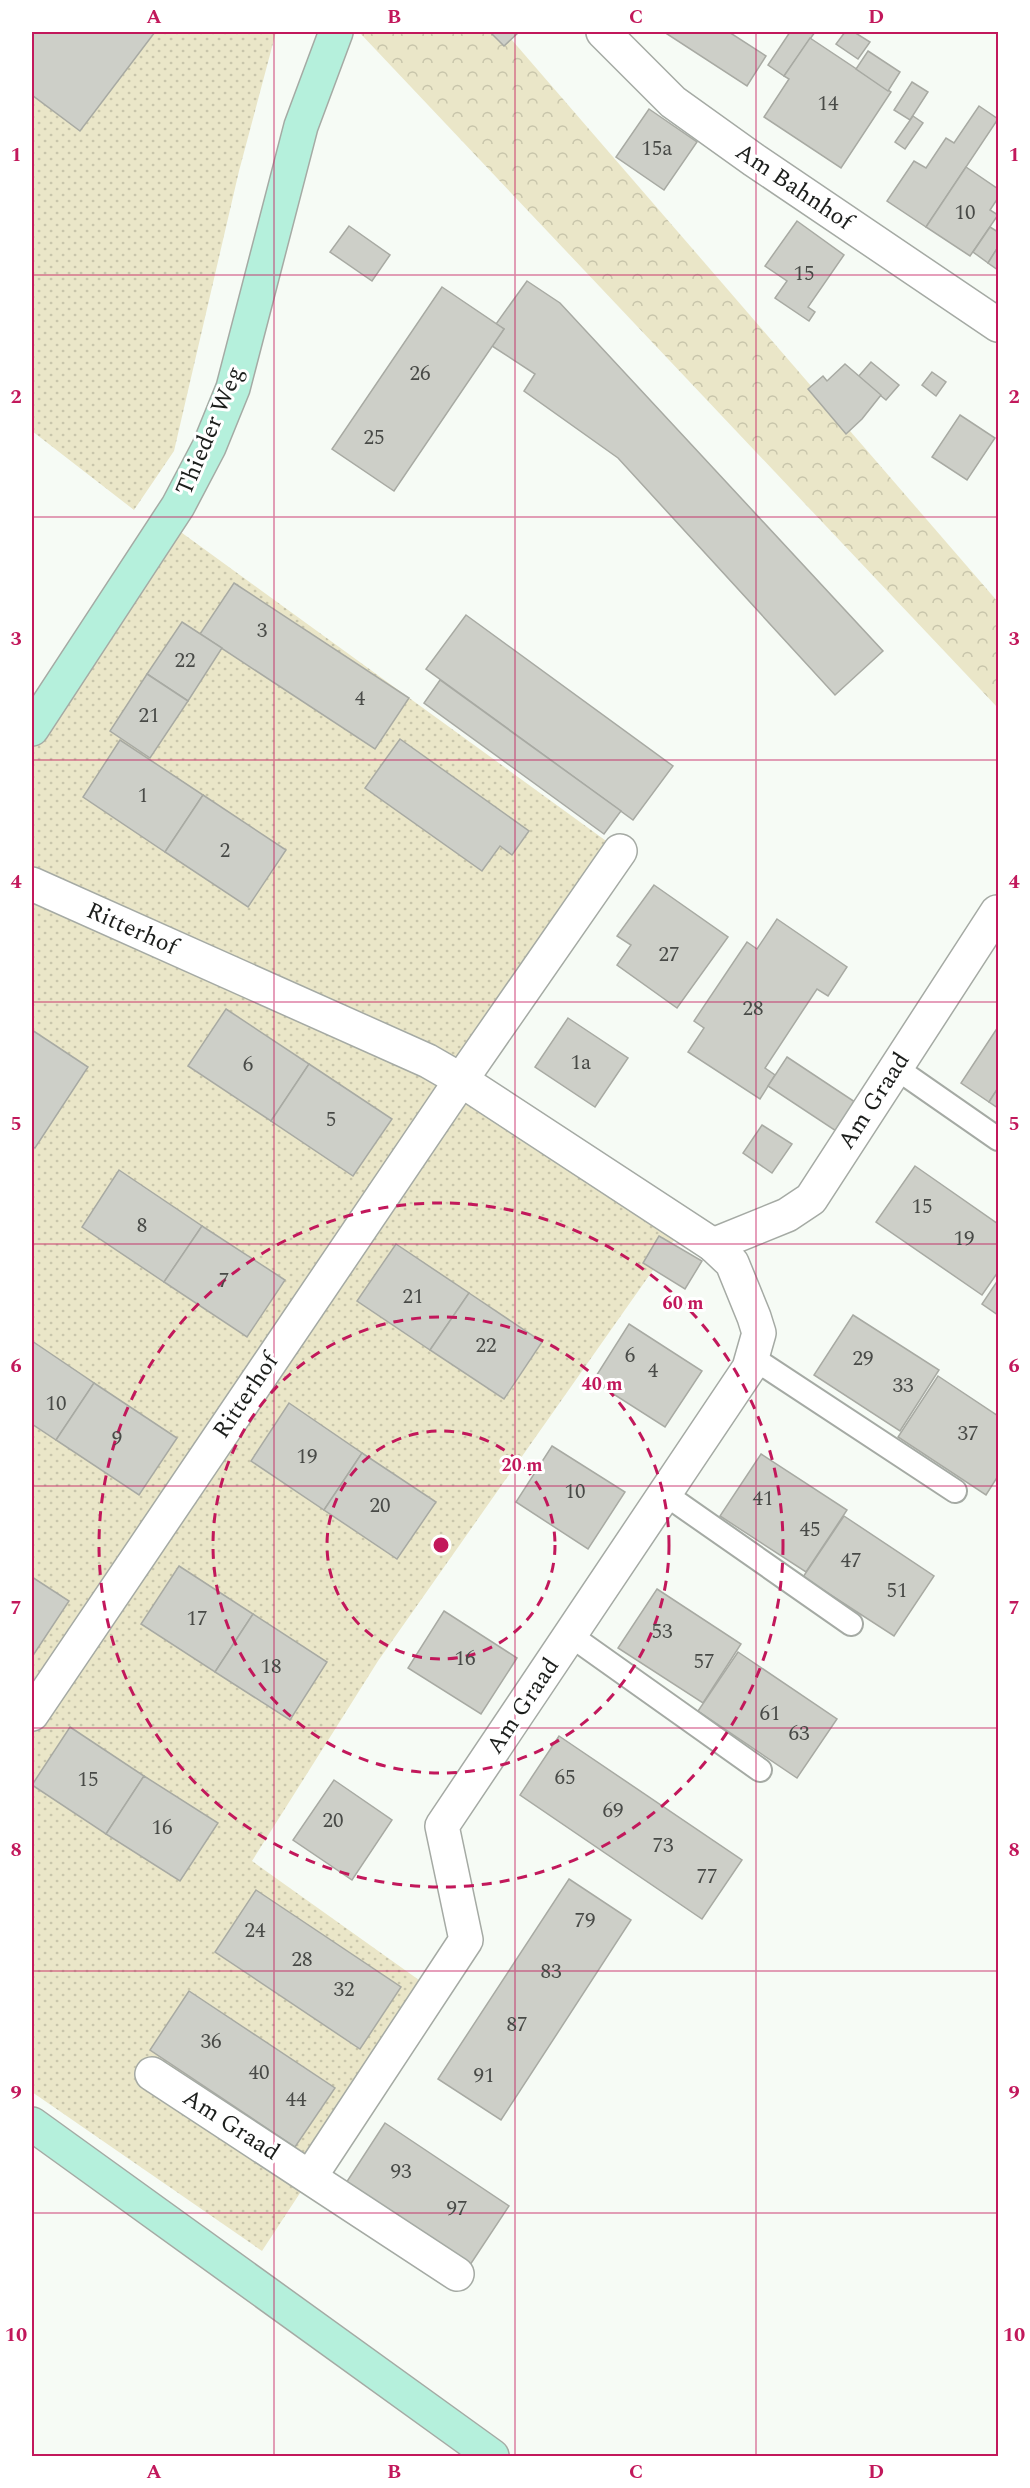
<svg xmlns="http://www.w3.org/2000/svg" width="1030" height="2488" viewBox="0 0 1030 2488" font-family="Spectral,serif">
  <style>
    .grass { fill: url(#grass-dots) }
    .park { fill: url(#park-crowns) }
    .building { fill: #cdcfc8; stroke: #a8aaa3; stroke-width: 1.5 }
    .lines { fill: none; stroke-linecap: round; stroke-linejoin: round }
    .lane-casing { stroke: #a5aaa4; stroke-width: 26 }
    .street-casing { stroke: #a5aaa4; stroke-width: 36 }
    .secondary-casing { stroke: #a5aaa4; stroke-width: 36 }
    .lane { stroke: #fff; stroke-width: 22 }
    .street { stroke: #fff; stroke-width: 33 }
    .secondary { stroke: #b5f0dc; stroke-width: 33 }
    .grid { fill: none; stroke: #c2185b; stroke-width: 1.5; stroke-opacity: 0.55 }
    .ring { fill: none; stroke: #c2185b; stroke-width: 3; stroke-dasharray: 10 8 }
    .labels { text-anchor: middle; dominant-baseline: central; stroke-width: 6; stroke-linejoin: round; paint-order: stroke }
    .number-label { font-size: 21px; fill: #484a47 }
    .street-label { font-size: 24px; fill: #1c1e1c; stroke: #fff }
    .centre { fill: #c2185b; stroke: #fff; stroke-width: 3 }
    .ring-label { font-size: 18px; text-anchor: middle; font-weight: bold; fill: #c2185b; stroke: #fff; stroke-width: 6; stroke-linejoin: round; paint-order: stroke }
    .neatline { fill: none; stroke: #c2185b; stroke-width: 2 }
    .grid-label { font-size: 20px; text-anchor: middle; font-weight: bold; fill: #c2185b }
  </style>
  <defs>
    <pattern id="grass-dots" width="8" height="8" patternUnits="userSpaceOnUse" patternTransform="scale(1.5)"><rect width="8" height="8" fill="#eae6c8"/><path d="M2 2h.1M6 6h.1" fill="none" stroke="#c8c5ab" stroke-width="1.8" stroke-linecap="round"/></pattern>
    <pattern id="park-crowns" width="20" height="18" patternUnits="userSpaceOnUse" patternTransform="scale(1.5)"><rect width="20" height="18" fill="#eae6c8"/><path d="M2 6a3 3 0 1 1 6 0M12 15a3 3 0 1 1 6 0" fill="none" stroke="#c8c5ab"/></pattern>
  </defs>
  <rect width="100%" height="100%" fill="#f6fbf5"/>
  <!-- grass -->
  <g class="grass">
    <path d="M32,32H276L239,171L174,451L134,510L32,431Z"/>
    <path d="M167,522L620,851L461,1080L684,1226L378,1661L252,1861L433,1990L262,2251L32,2092V720Z"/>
  </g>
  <!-- park -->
  <path class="park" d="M359,32H505L998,602V708Z"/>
  <!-- building -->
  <g class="building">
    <path d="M32,32H155L80,131L32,95Z"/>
    <path d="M490,32H519L504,46Z"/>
    <path d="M664,32H729L766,56L747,86Z"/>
    <path d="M790,32H815L784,76L768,65Z"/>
    <path d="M845,32H854L870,42L858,59L836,44Z"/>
    <path d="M810,38L891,92L841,168L764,117L789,79L784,76Z"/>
    <path d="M868,51L900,72L888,91L856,69Z"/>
    <path d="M912,82L928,92L910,120L894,110Z"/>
    <path d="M979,106L998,119L926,227L887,201L914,161L926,168L946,138L954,143Z"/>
    <path d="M649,109L697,142L664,190L616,157Z"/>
    <path d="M913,116L923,123L905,149L895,142Z"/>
    <path d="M966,167L998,189V198L990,210L998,215L970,256L926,227Z"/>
    <path d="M797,221L844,255L808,307L815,312L809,321L775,298L787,281L765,266Z"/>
    <path d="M349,226L390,255L372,281L330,252Z"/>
    <path d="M990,227L998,232V247L988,263L973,252Z"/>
    <path d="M998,247V270L988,263Z"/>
    <path d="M527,281L560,303L883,651L835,695L618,458L524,391L535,374L492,346L504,329L496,324Z"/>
    <path d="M442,287L504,329L394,491L332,449Z"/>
    <path d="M871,362L899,385L886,400L858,377Z"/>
    <path d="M845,364L881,395L862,419L846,434L808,389L823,376L827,381Z"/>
    <path d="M932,372L946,382L936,396L922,385Z"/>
    <path d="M960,415L995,438L967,480L932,457Z"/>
    <path d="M234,583L409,698L375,749L200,634Z"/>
    <path d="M466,615L673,766L633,820L426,669Z"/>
    <path d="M182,622L222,648L188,701L147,674Z"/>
    <path d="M147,674L188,701L150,758L110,731Z"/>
    <path d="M440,680L621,811L604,834L424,703Z"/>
    <path d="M400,739L529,831L512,855L500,846L482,871L365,788Z"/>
    <path d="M120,740L203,795L165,852L83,797Z"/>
    <path d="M203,795L286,850L248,907L165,852Z"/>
    <path d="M654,885L728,937L677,1008L617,965L631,945L617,936Z"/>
    <path d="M777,919L847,967L828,996L817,989L765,1068L775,1075L760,1099L688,1052L704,1028L694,1021L747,942L757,949Z"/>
    <path d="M226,1009L309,1064L271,1121L188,1066Z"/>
    <path d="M568,1018L628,1058L595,1107L535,1067Z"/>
    <path d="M32,1030L88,1067L35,1148L32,1146Z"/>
    <path d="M996,1030L998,1032V1088L989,1102L961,1083Z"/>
    <path d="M787,1057L855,1102L836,1131L768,1086Z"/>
    <path d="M309,1064L392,1119L353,1176L271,1121Z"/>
    <path d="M998,1088V1108L989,1102Z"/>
    <path d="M762,1125L792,1144L772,1173L743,1153Z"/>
    <path d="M915,1166L998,1224V1272L982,1295L876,1222Z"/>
    <path d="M119,1170L202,1226L164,1282L82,1227Z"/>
    <path d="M202,1226L285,1280L247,1337L164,1282Z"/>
    <path d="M659,1236L702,1261L685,1289L643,1263Z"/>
    <path d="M396,1244L469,1293L430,1350L357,1301Z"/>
    <path d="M998,1280V1315L982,1304Z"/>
    <path d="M469,1293L542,1342L504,1399L430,1350Z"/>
    <path d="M853,1315L939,1370L900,1431L814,1375Z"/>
    <path d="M629,1324L702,1371L665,1427L593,1381Z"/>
    <path d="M32,1341L94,1383L56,1440L32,1424Z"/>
    <path d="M938,1376L998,1416V1476L986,1495L898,1437Z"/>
    <path d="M94,1383L177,1438L139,1495L56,1440Z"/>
    <path d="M289,1403L362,1453L324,1510L251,1461Z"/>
    <path d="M552,1446L625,1492L588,1549L516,1502Z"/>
    <path d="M362,1453L436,1502L397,1559L324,1510Z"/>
    <path d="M761,1454L847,1510L806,1572L720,1516Z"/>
    <path d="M844,1516L934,1576L894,1636L803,1577Z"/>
    <path d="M179,1566L253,1614L215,1672L141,1624Z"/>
    <path d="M32,1577L69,1601L32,1657Z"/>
    <path d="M657,1589L741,1644L703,1703L618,1648Z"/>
    <path d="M444,1611L517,1658L481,1714L408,1668Z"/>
    <path d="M253,1614L327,1662L290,1720L215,1672Z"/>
    <path d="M738,1652L837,1719L797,1778L698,1711Z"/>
    <path d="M70,1727L144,1776L106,1834L32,1785Z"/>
    <path d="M559,1736L742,1860L702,1919L520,1795Z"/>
    <path d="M144,1776L218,1823L180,1881L106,1834Z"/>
    <path d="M334,1780L392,1820L352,1880L293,1840Z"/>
    <path d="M569,1879L631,1920L501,2120L438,2079Z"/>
    <path d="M256,1890L401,1987L360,2049L215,1952Z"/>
    <path d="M189,1991L335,2088L295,2147L150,2050Z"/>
    <path d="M385,2123L509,2206L470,2265L346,2183Z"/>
  </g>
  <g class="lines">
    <defs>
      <g id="lane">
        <path d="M896,1068L998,1139"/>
        <path d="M753,1358L955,1491"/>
        <path d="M665,1494L851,1624"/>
        <path d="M570,1635L760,1770"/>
      </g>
      <g id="street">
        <path d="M603,32L673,102L754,160L998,325"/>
        <path d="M32,884L428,1061L461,1080L32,1714"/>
        <path d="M713,1245L787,1215L811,1199L997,912"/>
        <path d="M152,2074L457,2274"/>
        <path d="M310,2177L466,1940L442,1826L749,1368L759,1333L754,1317L732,1263L713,1245L461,1080L620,851"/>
      </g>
      <g id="secondary">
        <path d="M32,729L178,506L209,447L233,388L301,126L336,32"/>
        <path d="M32,2124L492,2456"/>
      </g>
    </defs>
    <!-- lane casing -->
    <use href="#lane" class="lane-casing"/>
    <!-- street casing -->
    <use href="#street" class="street-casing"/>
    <!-- secondary casing -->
    <use href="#secondary" class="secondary-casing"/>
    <!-- lane -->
    <use href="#lane" class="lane"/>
    <!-- street -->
    <use href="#street" class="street"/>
    <!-- secondary -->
    <use href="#secondary" class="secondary"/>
  </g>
  <!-- grid -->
  <path class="grid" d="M274,32V2456M515,32V2456M756,32V2456M32,275H998M32,517H998M32,760H998M32,1002H998M32,1244H998M32,1486H998M32,1728H998M32,1971H998M32,2213H998"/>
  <!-- distance rings -->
  <g class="ring">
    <circle cx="441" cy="1545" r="114"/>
    <circle cx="441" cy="1545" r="228"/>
    <circle cx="441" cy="1545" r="342"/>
  </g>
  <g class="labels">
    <!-- number labels -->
    <g class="number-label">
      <text x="828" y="104">14</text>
      <text x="657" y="149">15a</text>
      <text x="965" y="213">10</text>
      <text x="804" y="274">15</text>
      <text x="420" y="374">26</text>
      <text x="374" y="438">25</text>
      <text x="262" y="631">3</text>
      <text x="185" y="661">22</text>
      <text x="360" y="699">4</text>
      <text x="149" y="716">21</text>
      <text x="143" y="796">1</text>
      <text x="225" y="851">2</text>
      <text x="669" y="955">27</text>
      <text x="753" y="1009">28</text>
      <text x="581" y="1063">1a</text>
      <text x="248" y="1065">6</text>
      <text x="331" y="1120">5</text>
      <text x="922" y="1207">15</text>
      <text x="142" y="1226">8</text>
      <text x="964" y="1239">19</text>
      <text x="224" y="1281">7</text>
      <text x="413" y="1297">21</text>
      <text x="486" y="1346">22</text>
      <text x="630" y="1356">6</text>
      <text x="863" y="1359">29</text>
      <text x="653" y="1371">4</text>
      <text x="903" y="1386">33</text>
      <text x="56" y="1404">10</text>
      <text x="968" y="1434">37</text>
      <text x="117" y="1439">9</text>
      <text x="307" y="1457">19</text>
      <text x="575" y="1492">10</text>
      <text x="763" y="1499">41</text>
      <text x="380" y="1506">20</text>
      <text x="810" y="1530">45</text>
      <text x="851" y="1561">47</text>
      <text x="897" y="1591">51</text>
      <text x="197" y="1619">17</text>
      <text x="662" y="1632">53</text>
      <text x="465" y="1659">16</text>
      <text x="704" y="1662">57</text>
      <text x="271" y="1667">18</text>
      <text x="770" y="1714">61</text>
      <text x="799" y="1734">63</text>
      <text x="565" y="1778">65</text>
      <text x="88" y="1780">15</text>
      <text x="613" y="1811">69</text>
      <text x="333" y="1821">20</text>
      <text x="162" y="1828">16</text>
      <text x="663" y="1846">73</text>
      <text x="707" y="1877">77</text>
      <text x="585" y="1921">79</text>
      <text x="255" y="1931">24</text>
      <text x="302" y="1960">28</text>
      <text x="551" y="1972">83</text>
      <text x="344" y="1990">32</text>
      <text x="517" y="2025">87</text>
      <text x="211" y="2042">36</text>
      <text x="259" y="2073">40</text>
      <text x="484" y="2076">91</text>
      <text x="296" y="2100">44</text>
      <text x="401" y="2172">93</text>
      <text x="457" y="2209">97</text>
    </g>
    <!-- street labels -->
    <g class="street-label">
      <text transform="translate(794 187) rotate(34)">Am Bahnhof</text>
      <text transform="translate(210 431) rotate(-67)">Thieder Weg</text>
      <text transform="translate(132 929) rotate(24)">Ritterhof</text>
      <text transform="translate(874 1101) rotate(-57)">Am Graad</text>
      <text transform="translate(246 1396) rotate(-56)">Ritterhof</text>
      <text transform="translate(523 1706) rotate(-56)">Am Graad</text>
      <text transform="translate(231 2125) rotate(33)">Am Graad</text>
    </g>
  </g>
  <circle cx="441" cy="1545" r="9" class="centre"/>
  <g class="ring-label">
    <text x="683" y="1309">60 m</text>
    <text x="602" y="1390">40 m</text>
    <text x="522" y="1471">20 m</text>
  </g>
  <!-- border -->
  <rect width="1030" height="2488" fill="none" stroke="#ffffff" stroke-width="66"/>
  <rect x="33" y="33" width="964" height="2422" class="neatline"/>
  <g class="grid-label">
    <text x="154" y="23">A</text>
    <text x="394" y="23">B</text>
    <text x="636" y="23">C</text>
    <text x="876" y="23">D</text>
    <text x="16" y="161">1</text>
    <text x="1014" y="161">1</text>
    <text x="16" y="403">2</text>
    <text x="1014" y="403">2</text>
    <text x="16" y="645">3</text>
    <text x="1014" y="645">3</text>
    <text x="16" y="888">4</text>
    <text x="1014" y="888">4</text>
    <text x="16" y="1130">5</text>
    <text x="1014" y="1130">5</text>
    <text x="16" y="1372">6</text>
    <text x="1014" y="1372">6</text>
    <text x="16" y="1614">7</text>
    <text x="1014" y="1614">7</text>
    <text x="16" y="1856">8</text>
    <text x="1014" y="1856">8</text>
    <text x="16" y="2099">9</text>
    <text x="1014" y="2099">9</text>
    <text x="16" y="2341">10</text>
    <text x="1014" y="2341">10</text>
    <text x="154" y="2478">A</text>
    <text x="394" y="2478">B</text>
    <text x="636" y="2478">C</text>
    <text x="876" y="2478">D</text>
  </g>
</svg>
